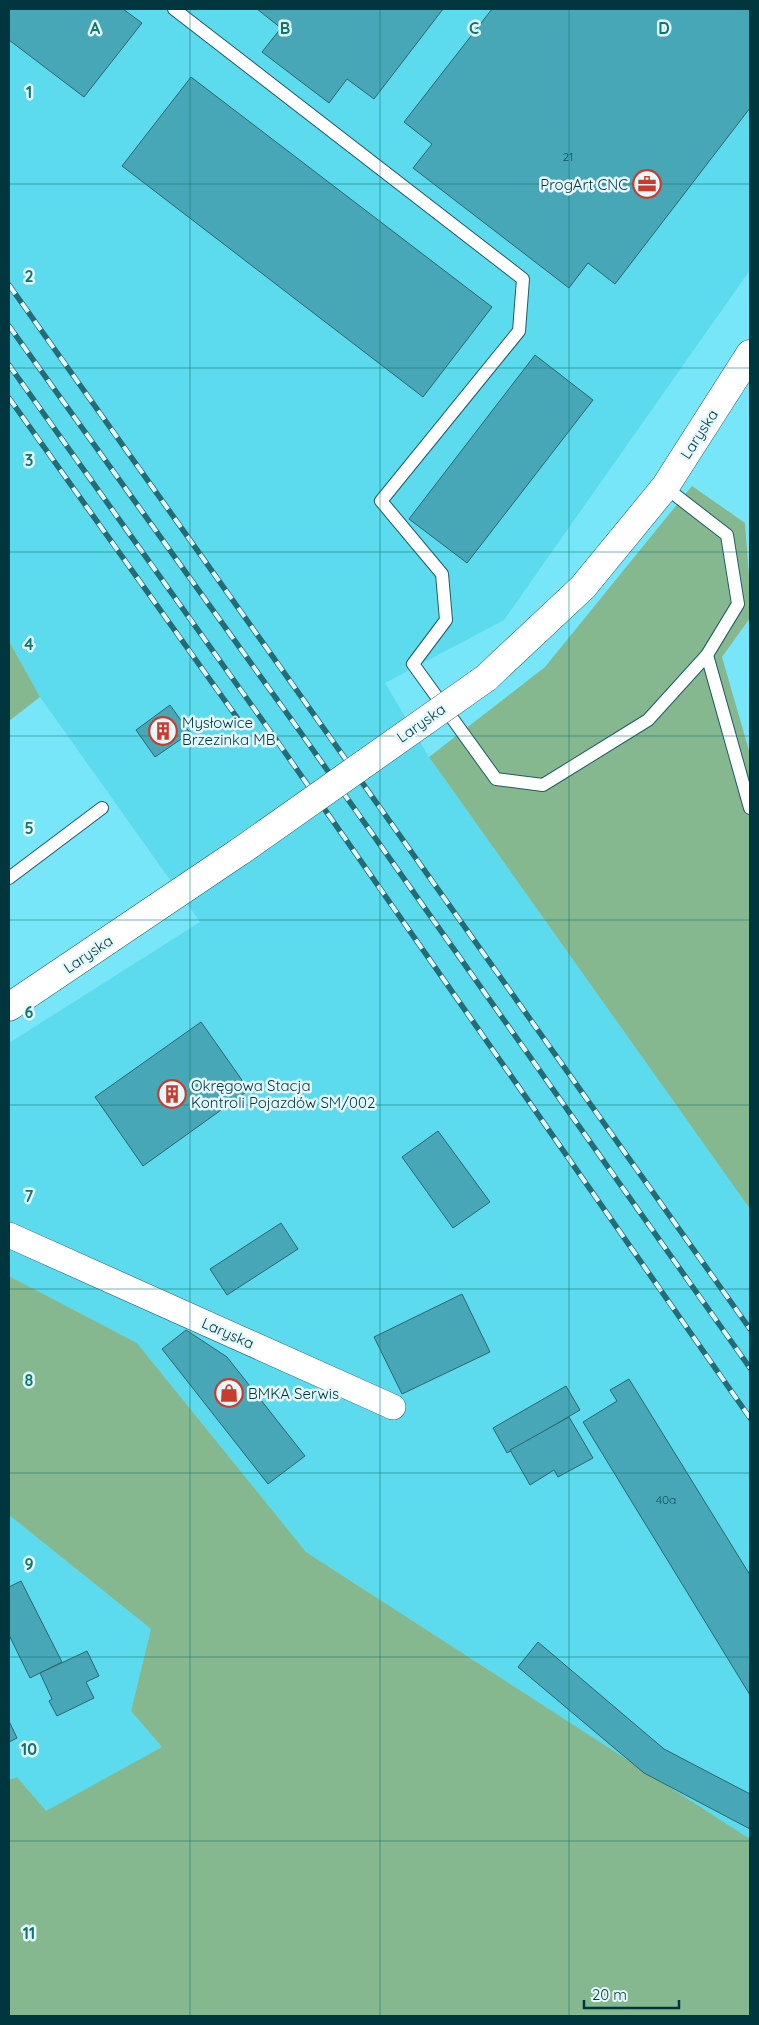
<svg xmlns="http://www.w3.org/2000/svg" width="759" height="2025" viewBox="0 0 759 2025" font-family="Quicksand,sans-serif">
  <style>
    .built { fill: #5cdaee }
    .green { fill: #86b88f }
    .building { fill: #47a7b6; stroke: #2c6770 }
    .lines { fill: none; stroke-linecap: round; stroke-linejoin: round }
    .lane-casing { stroke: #1f5c65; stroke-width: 14 }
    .street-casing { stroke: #1f5c65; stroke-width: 26 }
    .secondary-casing { stroke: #1f5c65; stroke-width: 29 }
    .lane { stroke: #fff; stroke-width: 12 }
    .street { stroke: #fff; stroke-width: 25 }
    .secondary { stroke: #fff; stroke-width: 28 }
    .rail-casing { stroke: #246b75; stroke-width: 5.5 }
    .rail { stroke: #e5f8fc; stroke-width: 4; stroke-dasharray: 11; stroke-linecap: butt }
    .secondary-bridge-casing { stroke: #1f5c65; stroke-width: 29; stroke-linecap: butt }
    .secondary-bridge { stroke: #fff; stroke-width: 28 }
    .grid { fill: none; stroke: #0f766e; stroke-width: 1; stroke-opacity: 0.55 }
    .labels { text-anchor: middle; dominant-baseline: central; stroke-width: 5; stroke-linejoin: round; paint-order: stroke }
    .number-label { font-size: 12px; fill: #12525b }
    .poi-label { font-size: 15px; fill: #00363d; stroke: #e5f8fc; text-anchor: start }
    .street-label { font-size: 15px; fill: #00363d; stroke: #e5f8fc }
    .grid-label { font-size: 16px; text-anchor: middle; font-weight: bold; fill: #0f766e; stroke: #e5f8fc; stroke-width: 5; stroke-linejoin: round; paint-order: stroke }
  </style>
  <rect width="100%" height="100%" fill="#78e6f9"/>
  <!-- built -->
  <g class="built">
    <path d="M9,9H750V270L504,620L385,683L429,757L750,1209V1839L306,1552L137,1343L9,1276V1043L200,922L40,697L9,641Z"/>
    <path d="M9,1515L151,1629L131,1711L162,1747L46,1812L17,1777L9,1780Z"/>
  </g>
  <!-- green -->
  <g class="green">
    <path d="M692,486L745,523L750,591V618L722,657L750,754V1209L429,757L545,667Z"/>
    <path d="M9,641L40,697L9,721Z"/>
    <path d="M9,1276L137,1343L306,1552L750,1839V2016H9V1780L17,1777L46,1811L162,1747L131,1711L151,1629L9,1515Z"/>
  </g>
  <!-- building -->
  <g class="building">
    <path d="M9,9H123L142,23L84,97L9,40Z"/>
    <path d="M257,9H443L374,99L347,79L329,103L262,52L281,28Z"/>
    <path d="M492,9H750V108L615,284L588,263L569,288L413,168L432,144L404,122Z"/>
    <path d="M191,77L492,307L423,397L122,166Z"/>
    <path d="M535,355L593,400L467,563L409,519Z"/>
    <path d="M170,705L190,733L155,757L136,730Z"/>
    <path d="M201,1022L249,1090L143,1166L95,1097Z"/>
    <path d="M438,1131L490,1202L453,1228L402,1157Z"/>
    <path d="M281,1223L298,1249L227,1295L210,1269Z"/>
    <path d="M462,1294L490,1352L402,1394L374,1337Z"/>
    <path d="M186,1330L227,1357L305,1456L268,1484L162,1349Z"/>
    <path d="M629,1379L750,1575V1695L583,1422L617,1401L610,1390Z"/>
    <path d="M566,1386L580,1410L507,1453L493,1428Z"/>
    <path d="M569,1417L593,1458L558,1477L554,1470L530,1485L510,1450Z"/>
    <path d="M21,1581L62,1662L30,1678L9,1635V1587Z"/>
    <path d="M538,1642L664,1749L750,1794V1829L644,1773L518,1667Z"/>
    <path d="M87,1651L99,1676L86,1682L94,1698L57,1716L49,1701L52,1699L40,1673Z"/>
    <path d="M9,1721L17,1738L9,1742Z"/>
  </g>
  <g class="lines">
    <defs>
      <g id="lane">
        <path d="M174,9L523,279L519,331L381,501L442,574L446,620L413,664L496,779L543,785L648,720L707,655L738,604L727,535L665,487"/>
        <path d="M707,655L750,808"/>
        <path d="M9,878L102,808"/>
      </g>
      <path id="street" d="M9,1235L393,1407"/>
      <g id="secondary">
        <path d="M486,678L583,587L665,487L750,354"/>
        <path d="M9,1007L242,850"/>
      </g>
    </defs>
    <!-- lane casing -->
    <use href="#lane" class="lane-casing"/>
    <!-- street casing -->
    <use href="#street" class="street-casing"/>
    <!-- secondary casing -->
    <use href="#secondary" class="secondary-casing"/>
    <!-- lane -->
    <use href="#lane" class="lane"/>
    <!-- street -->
    <use href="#street" class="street"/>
    <!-- secondary -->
    <use href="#secondary" class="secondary"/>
    <defs>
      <g id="rail">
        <path d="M9,285L750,1329"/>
        <path d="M9,326L301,733L750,1368"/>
        <path d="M9,365L270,731L750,1418"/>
        <path d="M9,398L243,726"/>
      </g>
    </defs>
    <!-- rail casing -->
    <use href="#rail" class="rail-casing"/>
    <!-- rail -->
    <use href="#rail" class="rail"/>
    <defs>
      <path id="secondary-bridge" d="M242,850L486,678"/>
    </defs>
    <!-- secondary-bridge casing -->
    <use href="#secondary-bridge" class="secondary-bridge-casing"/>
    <!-- secondary-bridge -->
    <use href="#secondary-bridge" class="secondary-bridge"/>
  </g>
  <!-- grid -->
  <path class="grid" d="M190,9V2016M380,9V2016M569,9V2016M9,184H750M9,368H750M9,552H750M9,736H750M9,920H750M9,1105H750M9,1289H750M9,1473H750M9,1657H750M9,1841H750"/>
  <!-- icons -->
  <defs>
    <symbol id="office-ring" viewBox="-11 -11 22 22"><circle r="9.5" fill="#e5f8fc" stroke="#c93c2d" stroke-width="1.5"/><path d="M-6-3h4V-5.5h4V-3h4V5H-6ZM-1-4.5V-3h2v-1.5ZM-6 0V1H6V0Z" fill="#c93c2d"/></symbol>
    <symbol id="building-ring" viewBox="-11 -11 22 22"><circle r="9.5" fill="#e5f8fc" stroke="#c93c2d" stroke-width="1.5"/><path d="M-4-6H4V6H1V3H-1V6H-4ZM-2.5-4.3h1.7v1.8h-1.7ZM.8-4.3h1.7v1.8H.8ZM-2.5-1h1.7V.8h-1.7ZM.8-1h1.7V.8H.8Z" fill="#c93c2d"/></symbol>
    <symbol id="shop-ring" viewBox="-11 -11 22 22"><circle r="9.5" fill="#e5f8fc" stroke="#c93c2d" stroke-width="1.5"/><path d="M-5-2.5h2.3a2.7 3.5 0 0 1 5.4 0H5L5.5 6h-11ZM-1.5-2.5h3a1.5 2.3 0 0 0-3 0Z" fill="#c93c2d"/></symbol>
  </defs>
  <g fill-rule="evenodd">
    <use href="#office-ring" x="631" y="168" width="32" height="32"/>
    <use href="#building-ring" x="147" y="715" width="32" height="32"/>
    <use href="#building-ring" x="156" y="1078" width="32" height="32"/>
    <use href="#shop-ring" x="213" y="1377" width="32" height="32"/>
  </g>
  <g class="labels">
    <!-- number labels -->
    <g class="number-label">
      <text x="568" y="156">21</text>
      <text x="666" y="1499">40a</text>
    </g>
    <!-- poi labels -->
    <g class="poi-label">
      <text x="628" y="184" text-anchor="end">ProgArt CNC</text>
      <text x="182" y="722">Mysłowice<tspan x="182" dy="17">Brzezinka MB</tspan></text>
      <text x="191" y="1085">Okręgowa Stacja<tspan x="191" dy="17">Kontroli Pojazdów SM/002</tspan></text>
      <text x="248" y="1393">BMKA Serwis</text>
    </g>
    <!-- street labels -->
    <g class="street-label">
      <text transform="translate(699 434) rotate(-57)">Laryska</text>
      <text transform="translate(421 723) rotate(-35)">Laryska</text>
      <text transform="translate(88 954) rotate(-34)">Laryska</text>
      <text transform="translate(228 1333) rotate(24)">Laryska</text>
    </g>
  </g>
  <g class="grid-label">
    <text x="95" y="34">A</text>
    <text x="285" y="34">B</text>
    <text x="474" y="34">C</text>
    <text x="664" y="34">D</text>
    <text x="29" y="98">1</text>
    <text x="29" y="282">2</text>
    <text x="29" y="466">3</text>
    <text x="29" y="650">4</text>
    <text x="29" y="834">5</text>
    <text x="29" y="1018">6</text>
    <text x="29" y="1202">7</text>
    <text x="29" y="1386">8</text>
    <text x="29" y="1570">9</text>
    <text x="29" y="1755">10</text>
    <text x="29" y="1939">11</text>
  </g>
  <!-- border -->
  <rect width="759" height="2025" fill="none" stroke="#00363d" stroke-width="20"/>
  <!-- scale -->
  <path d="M584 2000v8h95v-8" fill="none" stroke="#00363d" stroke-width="2.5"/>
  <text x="592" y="2000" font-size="15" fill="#00363d" stroke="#e5f8fc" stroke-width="4" paint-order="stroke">20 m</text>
</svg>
